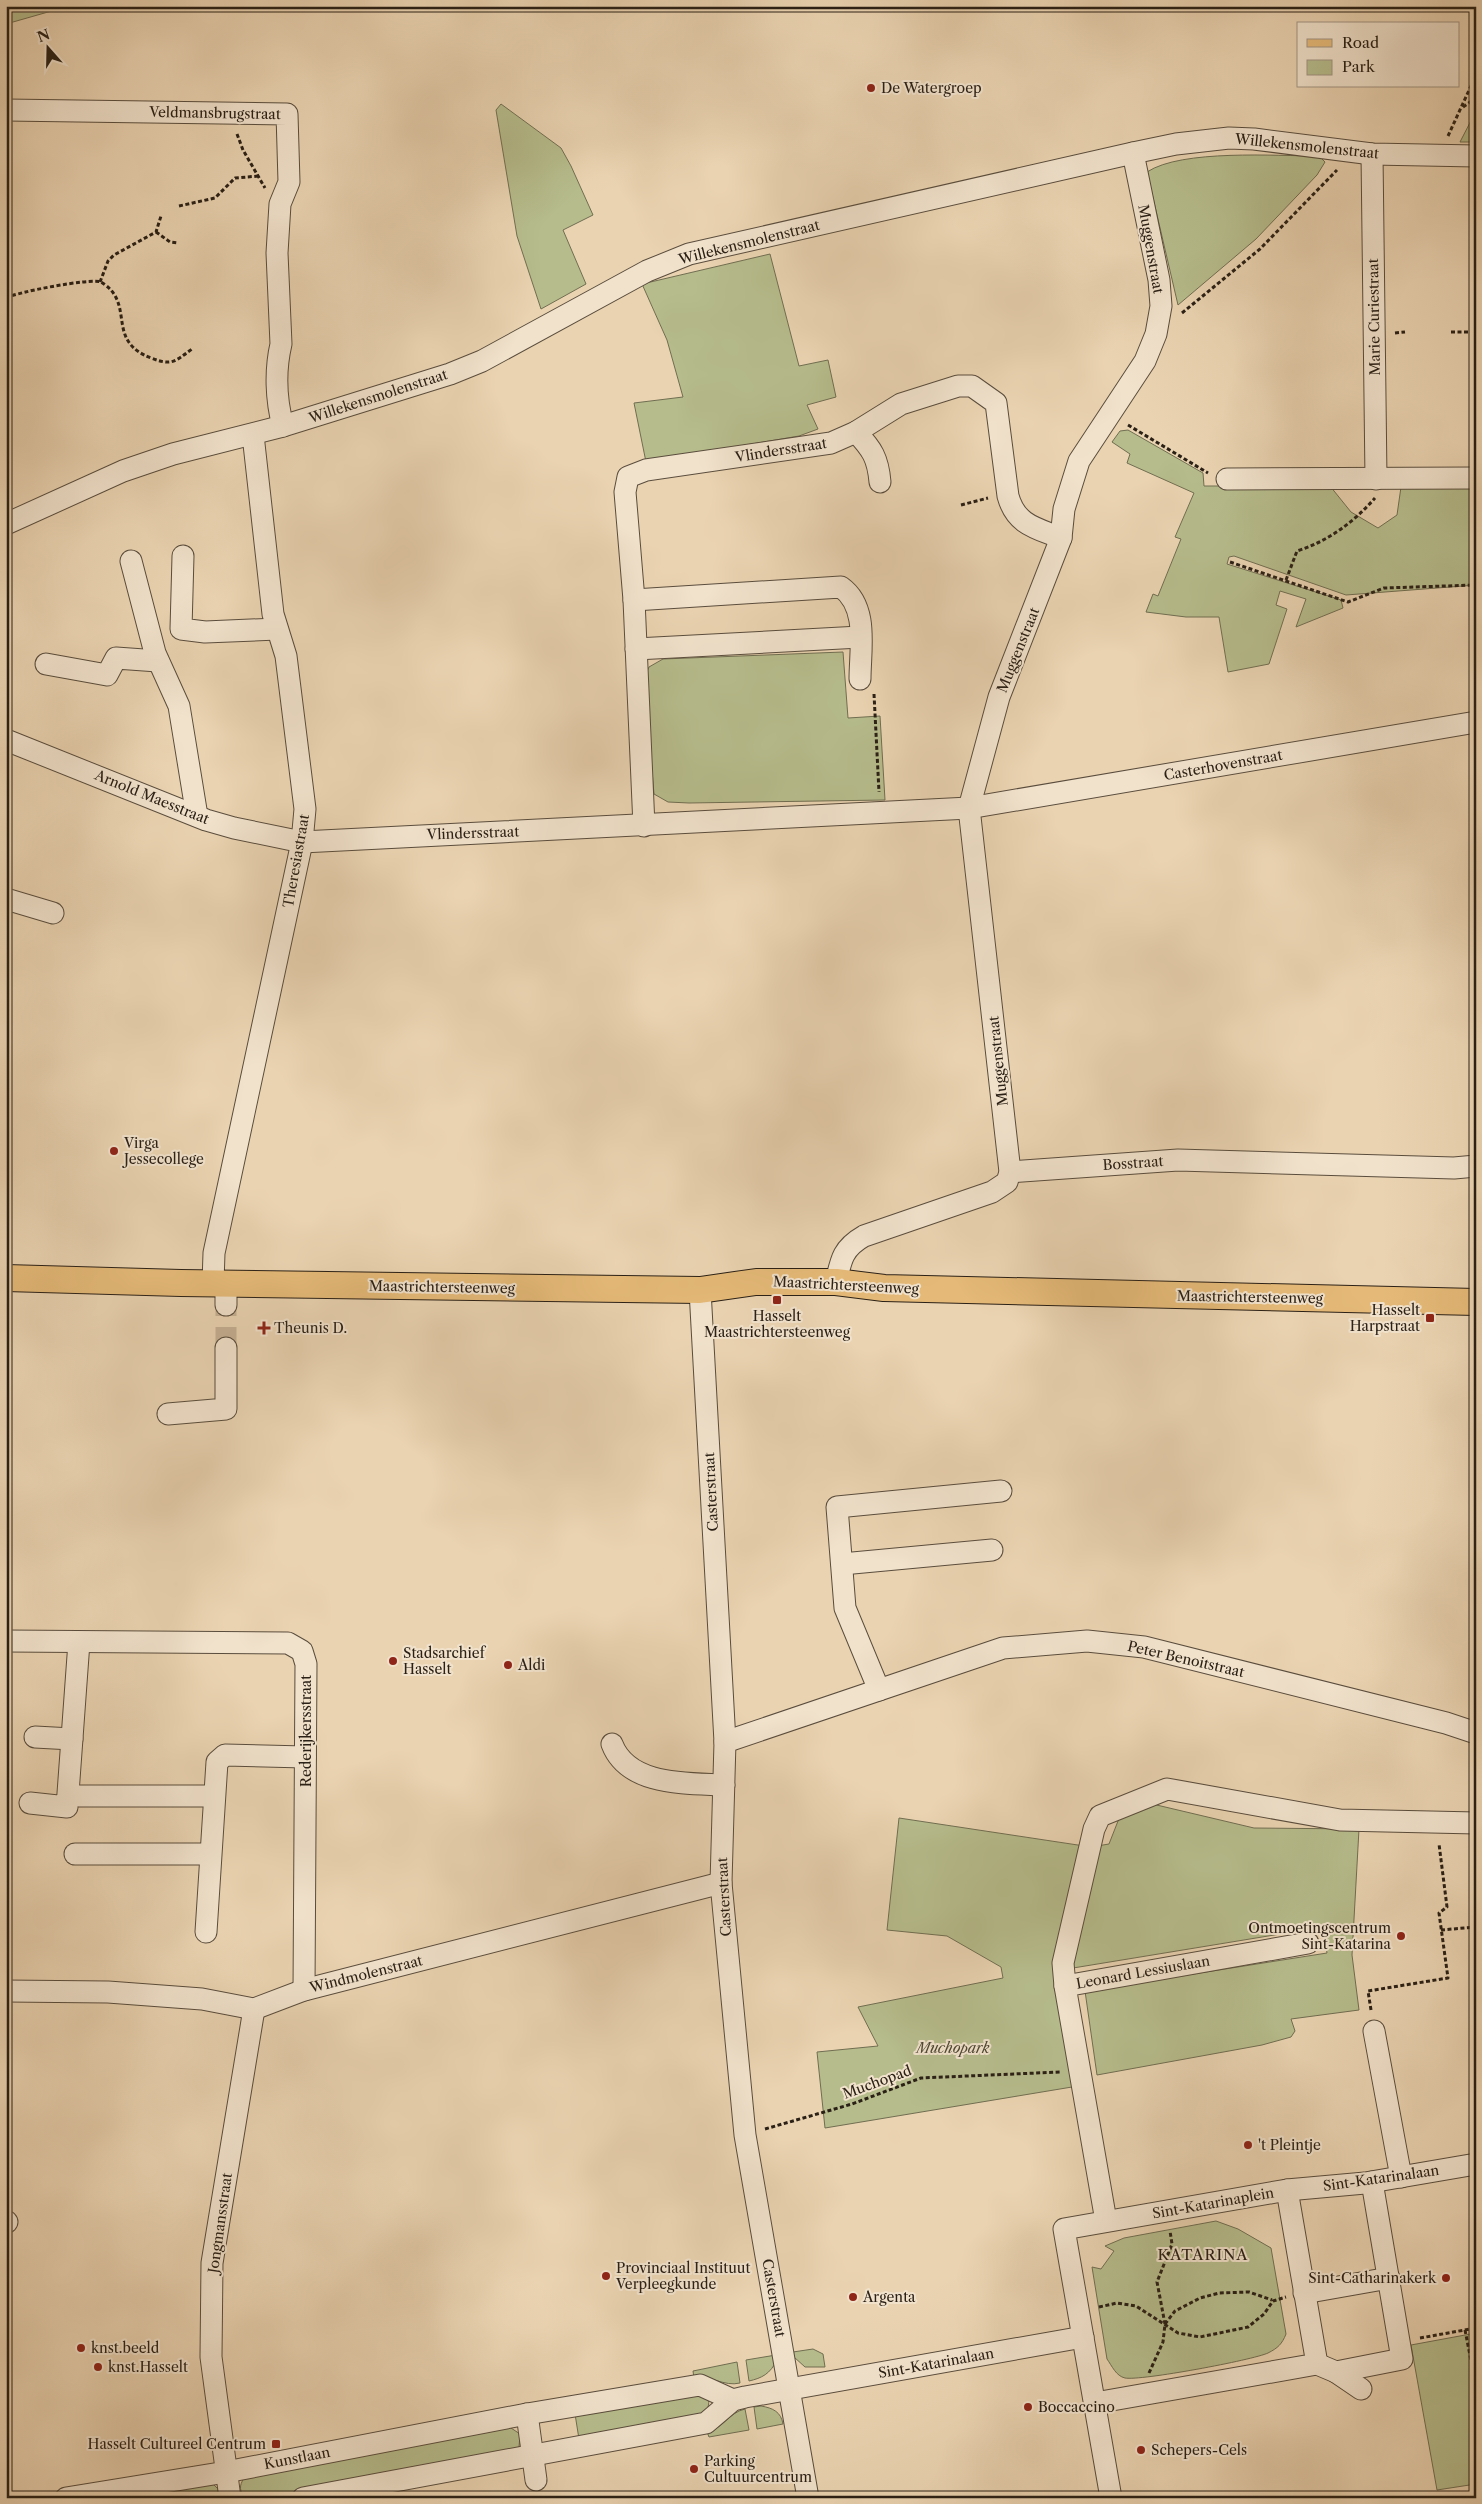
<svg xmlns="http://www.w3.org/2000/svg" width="1482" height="2504" viewBox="0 0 1482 2504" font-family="'Libre Caslon Text',serif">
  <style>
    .green { fill: #b6bc8c; stroke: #706e51 }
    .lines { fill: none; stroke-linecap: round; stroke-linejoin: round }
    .minor-tunnel { stroke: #c4af92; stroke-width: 21; stroke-dasharray: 21 11; stroke-linecap: butt }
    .minor-casing { stroke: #5a4d3d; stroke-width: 23 }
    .major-casing { stroke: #2a2016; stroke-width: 28 }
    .path { stroke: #2a2016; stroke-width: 3; stroke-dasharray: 4 2.5; stroke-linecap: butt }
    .minor { stroke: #f1e2cc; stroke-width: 21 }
    .major { stroke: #e5ba78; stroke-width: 26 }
    .poi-dot { fill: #8f2418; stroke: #f1e2cc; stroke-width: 2 }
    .labels { text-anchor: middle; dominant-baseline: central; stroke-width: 4; stroke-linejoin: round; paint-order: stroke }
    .poi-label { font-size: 14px; fill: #2a2016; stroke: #f1e2cc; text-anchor: start }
    .street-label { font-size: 14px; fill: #2a2016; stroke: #f1e2cc }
    .park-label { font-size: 14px; font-style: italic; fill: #4d4734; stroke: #f1e2cc }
    .neighbourhood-label { font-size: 15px; letter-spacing: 1px; fill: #2a2016; stroke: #f1e2cc }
  </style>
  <rect width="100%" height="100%" fill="#ead3b1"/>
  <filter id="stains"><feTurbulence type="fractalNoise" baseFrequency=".004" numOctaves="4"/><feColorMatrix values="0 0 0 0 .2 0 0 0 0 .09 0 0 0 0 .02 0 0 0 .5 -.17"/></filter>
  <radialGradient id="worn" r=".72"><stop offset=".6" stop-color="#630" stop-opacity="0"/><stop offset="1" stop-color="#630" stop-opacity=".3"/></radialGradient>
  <!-- green -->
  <g class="green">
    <path d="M6,6H69L6,24Z"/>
    <path d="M501,104L561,148L571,166L593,215L563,230L586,284L541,309L517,236L496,110Z"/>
    <path d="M1476,111L1473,142H1460Z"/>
    <path d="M1319,156L1325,162L1317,175L1256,239L1178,305L1147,172C1182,149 1276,156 1319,156Z"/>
    <path d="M770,254L799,366L828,360L836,397L807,405L818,429L799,436L646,462L634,403L683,397L667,340L642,284Z"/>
    <path d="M1128,430L1203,473L1204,486H1330L1351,512L1378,528L1397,515L1401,487H1476V585L1346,595L1234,556L1229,557L1227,564L1341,600L1343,608L1296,627L1306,599L1280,591L1276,605L1287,609L1269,664L1228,672L1219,617H1186L1146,612L1153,594L1158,596L1181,539L1175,537L1194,493L1127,463L1130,454L1112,442L1120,431Z"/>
    <path d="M843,652L848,718L880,716L885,800L689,803L668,802L654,794L644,678L649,667L663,659Z"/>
    <path d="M1127,1798L1254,1828L1359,1829L1352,1955L1359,2010L1291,2019L1295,2031L1291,2037L1262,2045L1097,2075L1085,1991L1327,1953L1323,1927L1067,1969L1072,2087L825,2128L817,2052L878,2046L858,2007L1003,1978L1001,1967L947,1936L887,1930L899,1818L1091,1847L1109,1844Z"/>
    <path d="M1216,2221L1238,2229L1271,2248L1286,2334C1282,2344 1278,2348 1268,2353C1253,2360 1141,2381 1125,2378C1116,2376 1112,2366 1107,2359L1092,2267L1101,2269L1114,2251L1105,2246L1124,2238Z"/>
    <path d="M1476,2333V2484L1437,2490L1411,2345Z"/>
    <path d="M813,2349L823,2354L825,2367H805L794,2357L793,2352Z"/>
    <path d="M776,2355L777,2360C770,2374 762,2378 749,2381L746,2360Z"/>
    <path d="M737,2362L740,2383C724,2387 711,2375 694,2378L693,2371Z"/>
    <path d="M696,2391L708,2397C710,2406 708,2409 701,2415L579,2439L575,2414Z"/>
    <path d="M761,2406C773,2408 781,2412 783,2424L757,2429L754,2407Z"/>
    <path d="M745,2409L749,2430L709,2437L707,2432C724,2428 728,2413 745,2409Z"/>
    <path d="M508,2426L520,2434L519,2447L513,2453L269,2498H246C239,2491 239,2486 244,2478Z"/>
    <path d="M213,2484L218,2489L220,2498H116Z"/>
  </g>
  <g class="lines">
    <!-- minor-tunnel -->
    <path class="minor-tunnel" d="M226,1348V1305"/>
    <defs>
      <g id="minor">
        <path d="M6,110L287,114L289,182L280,204L277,253L281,344C275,370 276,400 283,426"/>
        <path d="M1372,154L1376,479"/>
        <path d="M856,432C872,449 878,458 880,482"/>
        <path d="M1227,479L1476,478"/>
        <path d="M6,524L123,471L173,454L283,426L450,374L482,361L647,271L689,254L1133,153L1176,144L1229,138L1254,139L1372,154L1476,156"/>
        <path d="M183,556L181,629L205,632L277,629"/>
        <path d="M131,561L155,653L179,706L197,816"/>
        <path d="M634,600L841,587C869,607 860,649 860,679"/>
        <path d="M636,649L860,637"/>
        <path d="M46,664L107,675L116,658L158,661"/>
        <path d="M6,740L206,820L234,828L302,842L969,808L1476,722"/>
        <path d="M644,826L634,600L625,492L628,477L646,470L831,443L856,432L901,404L958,386H972L996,403L1008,496C1016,525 1036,528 1061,538"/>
        <path d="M6,899L53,913"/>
        <path d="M1010,1172L1178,1160L1454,1168L1476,1166"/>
        <path d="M836,1282C841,1259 843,1248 864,1236L992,1192L1007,1182L1010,1172L969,808L999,697L1061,538L1064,509L1079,461L1145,361L1156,334L1161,306L1159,280L1133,153"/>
        <path d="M213,1283L214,1253L302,842L305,809L286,656L273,614L253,435"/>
        <path d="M226,1284V1305"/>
        <path d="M700,1290L725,1742L721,1883L745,2135L808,2498"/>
        <path d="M168,1414L226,1409V1348"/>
        <path d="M842,1564L992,1550"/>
        <path d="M6,1641L288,1643L302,1651L306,1664L304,1990"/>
        <path d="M879,1690L845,1608L837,1507L1001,1491"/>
        <path d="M35,1737L72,1739"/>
        <path d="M725,1742L1003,1648L1087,1641L1144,1647L1446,1723L1476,1733"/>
        <path d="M612,1744C628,1786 686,1783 724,1785"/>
        <path d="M79,1796H214"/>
        <path d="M30,1803L67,1807L79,1642"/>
        <path d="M75,1854H209"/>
        <path d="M206,1932L217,1762L225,1755L305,1757"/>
        <path d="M1065,1986L1063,1963L1094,1829L1100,1816L1167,1789L1340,1820L1476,1823"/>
        <path d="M6,1991L108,1992L202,1999L254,2009L304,1990L721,1883"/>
        <path d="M1374,2031L1401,2177"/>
        <path d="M6,2221L7,2222"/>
        <path d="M1106,2221L1065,1986L1308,1943"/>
        <path d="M1304,2293L1389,2278"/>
        <path d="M1317,2364L1336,2372L1402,2359L1372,2182"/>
        <path d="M1336,2372L1361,2389"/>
        <path d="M1095,2403L1317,2364L1287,2190"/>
        <path d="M527,2414L536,2480"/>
        <path d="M66,2498L226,2472L527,2414L700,2385L733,2400"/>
        <path d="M230,2498L211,2357L212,2263L254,2009"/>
        <path d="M303,2498L706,2423L733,2400L745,2397L1083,2337"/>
        <path d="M1111,2498L1064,2229L1287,2190L1365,2183L1476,2164"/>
      </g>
      <path id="major" d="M6,1278L181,1283L700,1290L756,1282H836L884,1288L1476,1302"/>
    </defs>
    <!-- minor casing -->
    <use href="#minor" class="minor-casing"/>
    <!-- major casing -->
    <use href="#major" class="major-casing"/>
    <!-- path -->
    <g class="path">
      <path d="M1463,107L1476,98"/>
      <path d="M237,134L243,150L265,188"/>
      <path d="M1448,136L1476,75"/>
      <path d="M179,206L215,198L235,178L259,176"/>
      <path d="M156,232L170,242L178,243"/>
      <path d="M100,282L108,261L114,255L156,232L161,216"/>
      <path d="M6,298C17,292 90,278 101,282C103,283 108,287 110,289C131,311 109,342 151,358C172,366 174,362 192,349"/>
      <path d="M1182,313L1260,249L1337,170"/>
      <path d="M1451,332H1476"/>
      <path d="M1395,333L1405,332"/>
      <path d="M1128,425L1208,473"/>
      <path d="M961,505L988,498"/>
      <path d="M1230,562L1348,602L1384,588L1476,585"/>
      <path d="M1286,580L1297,551C1328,541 1353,523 1375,498"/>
      <path d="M874,694L879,792"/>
      <path d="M1441,1930L1476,1927"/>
      <path d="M1371,2010L1368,1991L1448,1978L1439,1913L1447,1907L1439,1844"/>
      <path d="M765,2129L852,2104L921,2078L1060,2072"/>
      <path d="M1099,2307L1117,2303L1136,2306L1178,2333L1200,2337L1248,2327L1264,2314L1273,2301L1286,2297"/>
      <path d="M1165,2324L1175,2311L1200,2298L1219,2293L1249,2292L1272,2300"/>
      <path d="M1465,2330L1476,2386"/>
      <path d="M1420,2338L1476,2328"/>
      <path d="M1149,2373L1163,2342L1165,2324L1157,2282L1172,2244L1170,2231"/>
    </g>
    <!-- minor -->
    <use href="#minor" class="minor"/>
    <!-- major -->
    <use href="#major" class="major"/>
  </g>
  <!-- markers -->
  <g class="poi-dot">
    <circle cx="871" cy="88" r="5"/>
    <circle cx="114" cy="1151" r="5"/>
    <rect x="772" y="1295" width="10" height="10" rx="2.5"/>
    <rect x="1425" y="1313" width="10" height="10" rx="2.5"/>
    <path d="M261.5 1320.5h5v5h5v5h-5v5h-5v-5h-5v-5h5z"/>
    <circle cx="393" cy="1661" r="5"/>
    <circle cx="508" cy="1665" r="5"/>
    <circle cx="1401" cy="1936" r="5"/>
    <circle cx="1248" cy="2145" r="5"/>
    <circle cx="606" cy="2276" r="5"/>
    <circle cx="1446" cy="2278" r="5"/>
    <circle cx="853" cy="2297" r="5"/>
    <circle cx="81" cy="2348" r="5"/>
    <circle cx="98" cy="2367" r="5"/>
    <circle cx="1028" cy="2407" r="5"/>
    <rect x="271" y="2439" width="10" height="10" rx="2.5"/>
    <circle cx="1141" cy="2450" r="5"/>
    <circle cx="694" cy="2469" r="5"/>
  </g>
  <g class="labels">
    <!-- poi labels -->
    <g class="poi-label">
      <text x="881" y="88">De Watergroep</text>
      <text x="124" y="1143">Virga<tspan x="124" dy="16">Jessecollege</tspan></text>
      <text x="1420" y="1310" text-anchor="end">Hasselt<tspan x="1420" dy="16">Harpstraat</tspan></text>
      <text x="777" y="1316" text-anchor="middle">Hasselt<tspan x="777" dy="16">Maastrichtersteenweg</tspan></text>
      <text x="274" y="1328">Theunis D.</text>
      <text x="403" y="1653">Stadsarchief<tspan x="403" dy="16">Hasselt</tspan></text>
      <text x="518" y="1665">Aldi</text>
      <text x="1391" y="1928" text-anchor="end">Ontmoetingscentrum<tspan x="1391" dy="16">Sint-Katarina</tspan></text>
      <text x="1258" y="2145">'t Pleintje</text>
      <text x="616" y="2268">Provinciaal Instituut<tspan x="616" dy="16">Verpleegkunde</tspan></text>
      <text x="1436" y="2278" text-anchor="end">Sint-Catharinakerk</text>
      <text x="863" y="2297">Argenta</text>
      <text x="91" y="2348">knst.beeld</text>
      <text x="108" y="2367">knst.Hasselt</text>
      <text x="1038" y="2407">Boccaccino</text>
      <text x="266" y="2444" text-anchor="end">Hasselt Cultureel Centrum</text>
      <text x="1151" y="2450">Schepers-Cels</text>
      <text x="704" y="2461">Parking<tspan x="704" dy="16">Cultuurcentrum</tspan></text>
    </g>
    <!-- street labels -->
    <g class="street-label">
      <text transform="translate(215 113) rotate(1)">Veldmansbrugstraat</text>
      <text transform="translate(1307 146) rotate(6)">Willekensmolenstraat</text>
      <text transform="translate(749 242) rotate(-14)">Willekensmolenstraat</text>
      <text transform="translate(1151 249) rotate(80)">Muggenstraat</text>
      <text transform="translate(1374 317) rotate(-91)">Marie Curiestraat</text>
      <text transform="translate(378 396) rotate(-18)">Willekensmolenstraat</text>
      <text transform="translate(781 450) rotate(-9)">Vlindersstraat</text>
      <text transform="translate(1018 650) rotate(-68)">Muggenstraat</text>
      <text transform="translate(1223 765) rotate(-10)">Casterhovenstraat</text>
      <text transform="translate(152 797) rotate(22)">Arnold Maesstraat</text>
      <text transform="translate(473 833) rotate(-2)">Vlindersstraat</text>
      <text transform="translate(296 861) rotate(-80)">Theresiastraat</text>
      <text transform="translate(998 1061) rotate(-96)">Muggenstraat</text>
      <text transform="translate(1133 1163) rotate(-4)">Bosstraat</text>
      <text transform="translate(846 1285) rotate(3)">Maastrichtersteenweg</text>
      <text transform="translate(442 1287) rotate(1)">Maastrichtersteenweg</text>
      <text transform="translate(1250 1297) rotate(1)">Maastrichtersteenweg</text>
      <text transform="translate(711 1492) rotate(-93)">Casterstraat</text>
      <text transform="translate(1186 1659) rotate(13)">Peter Benoitstraat</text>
      <text transform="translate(306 1731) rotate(-90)">Rederijkersstraat</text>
      <text transform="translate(724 1897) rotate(-93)">Casterstraat</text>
      <text transform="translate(1143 1972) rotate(-10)">Leonard Lessiuslaan</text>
      <text transform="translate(366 1974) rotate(-14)">Windmolenstraat</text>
      <text transform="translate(877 2082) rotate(-20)">Muchopad</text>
      <text transform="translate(1381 2178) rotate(-8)">Sint-Katarinalaan</text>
      <text transform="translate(1213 2203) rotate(-10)">Sint-Katarinaplein</text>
      <text transform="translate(220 2223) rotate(-82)">Jongmansstraat</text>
      <text transform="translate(774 2298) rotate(80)">Casterstraat</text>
      <text transform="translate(936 2363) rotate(-10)">Sint-Katarinalaan</text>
      <text transform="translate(297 2458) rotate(-11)">Kunstlaan</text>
    </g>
    <!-- park labels -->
    <g class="park-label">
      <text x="953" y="2048">Muchopark</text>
    </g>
    <!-- neighbourhood labels -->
    <g class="neighbourhood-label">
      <text x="1203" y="2254">KATARINA</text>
    </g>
  </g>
  <!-- margin -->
  <rect width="1482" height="2504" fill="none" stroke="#ead3b1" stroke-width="25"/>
  <rect x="8" y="8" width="1467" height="2489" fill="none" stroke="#2a2016" stroke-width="2.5"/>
  <rect x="12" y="12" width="1457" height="2479" fill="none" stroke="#2a2016"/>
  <!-- legend -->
  <rect x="1297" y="22" width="162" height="65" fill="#f1e2cc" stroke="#a19483"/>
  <rect x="1307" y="39" width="25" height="8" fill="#e5ba78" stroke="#a19483"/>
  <text x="1342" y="48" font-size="15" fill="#2a2016">Road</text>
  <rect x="1307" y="60" width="25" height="15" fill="#b6bc8c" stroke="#a19483"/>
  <text x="1342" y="72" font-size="15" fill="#2a2016">Park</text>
  <!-- north arrow -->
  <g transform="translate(48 48) rotate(340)" stroke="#f1e2cc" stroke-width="4" paint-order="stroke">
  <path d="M0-4L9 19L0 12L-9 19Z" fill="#2a2016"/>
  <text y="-8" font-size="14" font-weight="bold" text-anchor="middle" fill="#2a2016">N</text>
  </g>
  <rect width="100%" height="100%" filter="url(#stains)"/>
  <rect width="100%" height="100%" fill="url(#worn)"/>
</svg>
